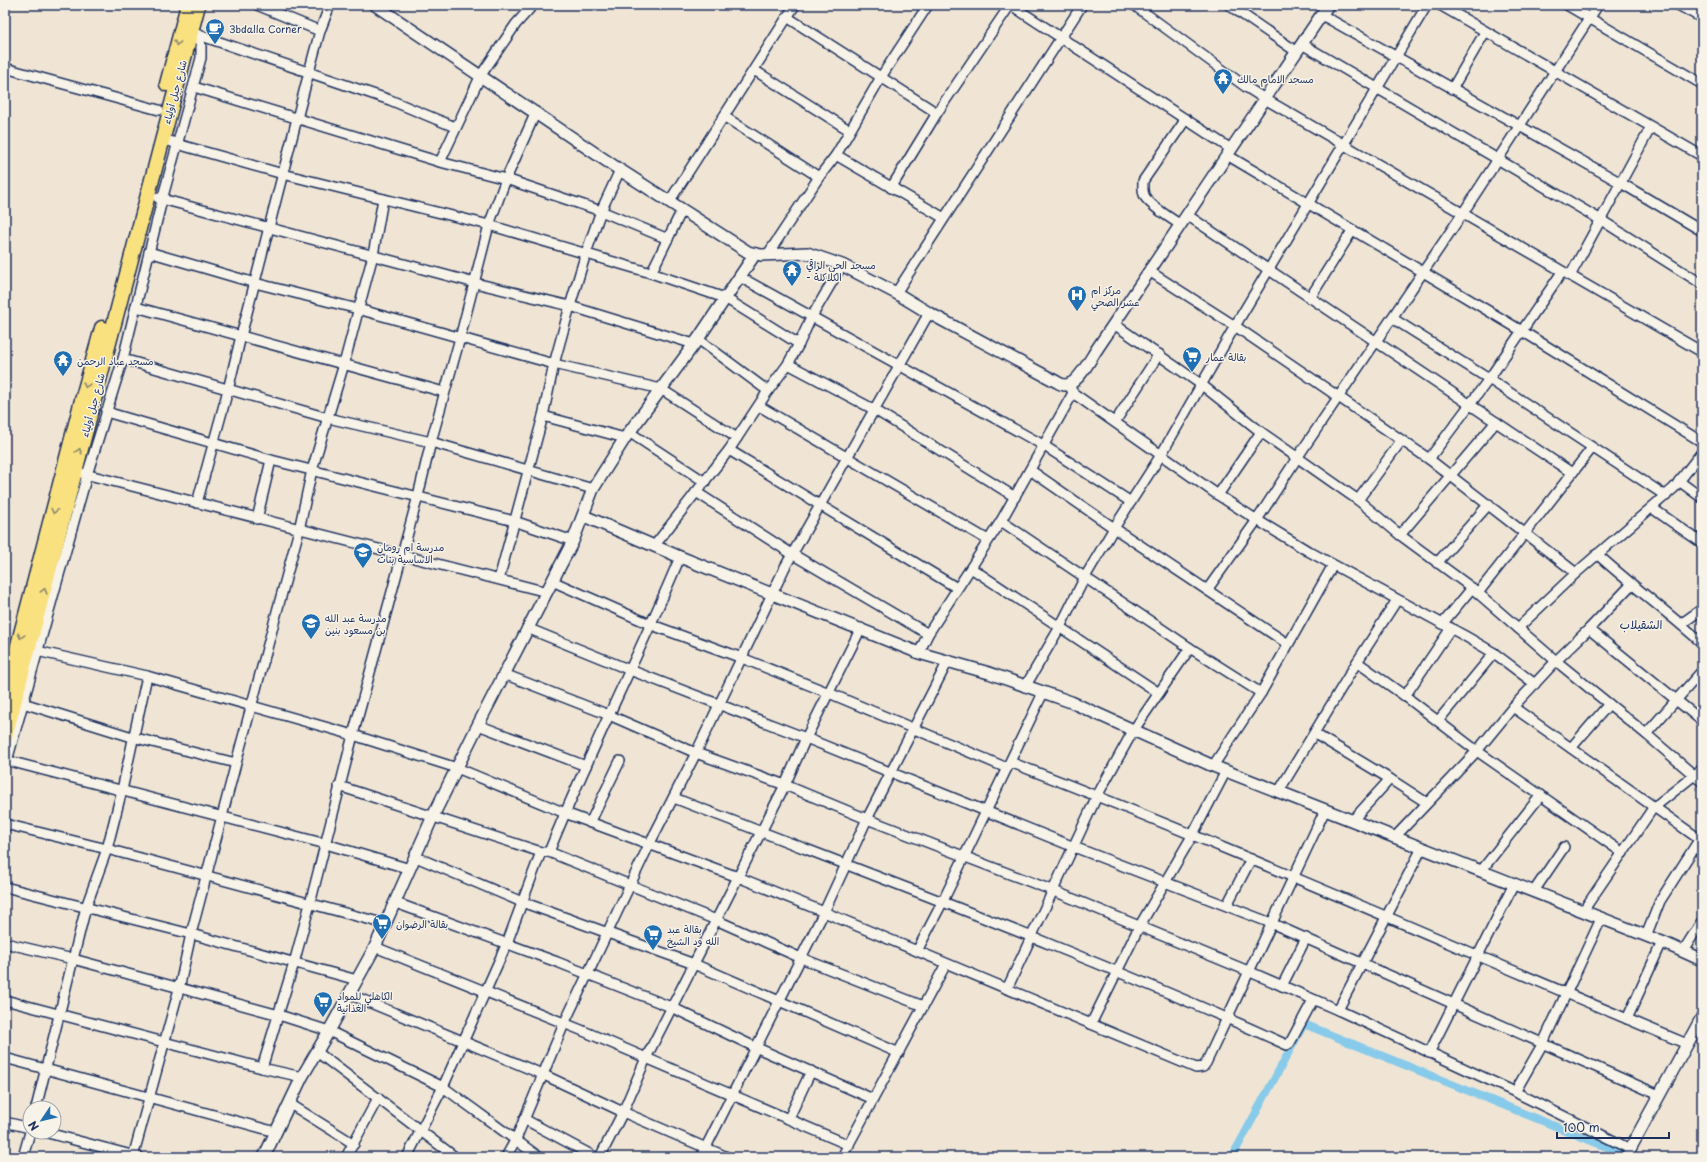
<svg xmlns="http://www.w3.org/2000/svg" width="1707" height="1162" viewBox="0 0 1707 1162" font-family="'Playpen Sans','Playpen Sans Arabic',sans-serif">
  <style>
    .lines { fill: none; stroke-linecap: round; stroke-linejoin: round }
    .canal { stroke: #88cae9; stroke-width: 8 }
    .minor-casing { stroke: #1b2f5e; stroke-width: 12 }
    .tertiary-casing { stroke: #1b2f5e; stroke-width: 14 }
    .primary-casing { stroke: #1b2f5e; stroke-width: 17 }
    .minor { stroke: #f7f3e8; stroke-width: 9 }
    .tertiary { stroke: #f7f3e8; stroke-width: 11 }
    .primary { stroke: #fae180; stroke-width: 14 }
    .oneway { stroke: #8a886f }
    .labels { text-anchor: middle; dominant-baseline: central; stroke-width: 3; stroke-linejoin: round; paint-order: stroke }
    .poi-label { font-size: 10px; fill: #1b2f5e; stroke: #f7f3e8; text-anchor: start }
    .street-label { font-size: 10px; fill: #1b2f5e; stroke: #f7f3e8 }
    .quarter-label { font-size: 12px; fill: #1b2f5e; stroke: #f7f3e8 }
  </style>
  <rect width="100%" height="100%" fill="#f0e5d5"/>
  <filter id="ink" filterUnits="userSpaceOnUse"><feTurbulence type="fractalNoise" baseFrequency=".025" numOctaves="2"/><feDisplacementMap in="SourceGraphic" scale="8" xChannelSelector="R" yChannelSelector="G"/><feConvolveMatrix kernelMatrix="1 2 1 2 8 2 1 2 1" color-interpolation-filters="sRGB"/></filter>
  <g filter="url(#ink)">
    <g class="lines">
      <!-- canal -->
      <path class="canal" d="M1232,1157L1304,1024L1631,1157"/>
      <defs>
        <g id="minor">
          <path d="M257,5L320,31"/>
          <path d="M1011,5L1231,149"/>
          <path d="M1134,5L1246,87L1265,99L1702,352"/>
          <path d="M1229,5L1297,52"/>
          <path d="M1440,5L1702,156"/>
          <path d="M1567,5L1702,84"/>
          <path d="M1678,5L1702,18"/>
          <path d="M1322,15L1621,183L1702,231"/>
          <path d="M787,17L937,113"/>
          <path d="M193,33L390,100L455,127"/>
          <path d="M1302,44L1601,220L1702,284"/>
          <path d="M5,68L159,110"/>
          <path d="M754,70L849,130"/>
          <path d="M194,87L440,162L506,179L601,211L668,239"/>
          <path d="M1452,89L1485,32"/>
          <path d="M725,117L819,177"/>
          <path d="M162,138L177,144L283,174L489,225L651,273L725,298L799,344"/>
          <path d="M836,155L944,218"/>
          <path d="M1227,155L1522,331L1702,442"/>
          <path d="M440,162L481,75L516,24L533,5"/>
          <path d="M891,188L937,113L1010,5"/>
          <path d="M158,198L475,283L570,306L694,344"/>
          <path d="M669,202L795,5"/>
          <path d="M1187,215L1572,473"/>
          <path d="M1181,225C1170,218 1152,207 1145,197C1142,192 1143,186 1143,181L1186,119"/>
          <path d="M149,252L255,283L358,309L554,364L661,389L737,438"/>
          <path d="M768,254L819,177L836,155L881,77L928,5"/>
          <path d="M1149,271L1235,326L1429,459L1576,573"/>
          <path d="M651,273L682,210"/>
          <path d="M1570,276L1651,127"/>
          <path d="M740,277L1043,445L1131,502"/>
          <path d="M896,293L1082,5"/>
          <path d="M1310,298L1352,231"/>
          <path d="M136,307L444,392"/>
          <path d="M1392,318L1489,379L1666,496"/>
          <path d="M1114,324L1202,385L1261,432L1358,500L1400,535L1472,588L1556,661L1646,734L1702,782"/>
          <path d="M698,339L768,391"/>
          <path d="M123,359L328,418L431,442L593,489"/>
          <path d="M788,364L875,410L1015,497"/>
          <path d="M1069,384L1073,393L1218,495L1257,520L1308,551L1465,636L1494,653L1535,684"/>
          <path d="M759,406L988,540"/>
          <path d="M106,411L113,414L271,460L514,521L573,541"/>
          <path d="M543,416L625,438"/>
          <path d="M1115,422L1159,354"/>
          <path d="M629,432L705,482"/>
          <path d="M729,450L957,588"/>
          <path d="M1429,459L1489,379L1562,272"/>
          <path d="M1030,470L1114,528L1288,644"/>
          <path d="M81,473L547,592"/>
          <path d="M1679,481L1702,498"/>
          <path d="M696,492L792,554L928,634"/>
          <path d="M1218,495L1261,432"/>
          <path d="M1358,500L1401,441"/>
          <path d="M197,503L228,390L241,336L309,72L320,31L330,5"/>
          <path d="M1652,508L1702,543"/>
          <path d="M257,519L271,460"/>
          <path d="M1001,521L1190,648L1261,693"/>
          <path d="M1400,535L1496,422"/>
          <path d="M655,545L729,450L768,391L788,364L799,344L811,318L842,265"/>
          <path d="M1597,554C1631,585 1668,612 1702,643"/>
          <path d="M1437,563L1489,504"/>
          <path d="M971,568L1159,693L1133,731L1097,796L1007,989"/>
          <path d="M499,579L543,416L554,364L570,306L586,253L601,211L620,170"/>
          <path d="M552,581L652,625L742,658L829,693L1007,768"/>
          <path d="M1207,590L1257,520L1297,458L1463,213L1598,5"/>
          <path d="M1478,593L1592,448"/>
          <path d="M1443,623L1472,588"/>
          <path d="M1681,624L1702,609"/>
          <path d="M527,628L630,670L806,738L1074,847L1271,923L1659,1095"/>
          <path d="M1518,628L1576,573L1674,488L1702,452"/>
          <path d="M1589,629L1702,721"/>
          <path d="M28,649L147,676L353,735L457,768L565,813L738,877L824,912L1196,1068L1203,1067L1206,1063L1325,810"/>
          <path d="M919,653L928,634L1001,521L1073,393"/>
          <path d="M1357,662L1405,696L1477,751L1623,853"/>
          <path d="M504,674L609,715L696,753L785,785L867,819L1054,891L1248,971L1338,1010L1515,1092L1630,1149"/>
          <path d="M1025,687L1060,627L1085,577L1114,528L1161,455L1235,326L1427,5"/>
          <path d="M1159,693L1190,648"/>
          <path d="M1405,696L1451,628"/>
          <path d="M23,703L132,737L236,763"/>
          <path d="M1513,707L1702,841"/>
          <path d="M1438,721L1494,653"/>
          <path d="M478,725L586,766"/>
          <path d="M1315,734L1390,779L1427,803"/>
          <path d="M1646,734L1702,671"/>
          <path d="M1571,748L1609,704"/>
          <path d="M5,760L326,844L410,869"/>
          <path d="M7,761L87,475L123,359L162,200L201,58V46L197,34"/>
          <path d="M1010,762C1238,850 1461,950 1687,1044"/>
          <path d="M1213,766L1261,693L1333,565"/>
          <path d="M339,786L541,852H549L716,920L801,958L923,1006"/>
          <path d="M1279,791L1357,662L1397,600"/>
          <path d="M674,798C879,878 1087,954 1287,1045L1290,1043L1313,1000"/>
          <path d="M1352,821L1390,779"/>
          <path d="M590,823L620,761"/>
          <path d="M5,824L107,849L386,924"/>
          <path d="M1394,838L1477,751L1513,707L1556,661L1589,629L1631,585"/>
          <path d="M549,852C589,752 639,656 680,557"/>
          <path d="M416,857L522,902L694,964L899,1053"/>
          <path d="M1481,871L1541,795"/>
          <path d="M5,887L191,934L357,980"/>
          <path d="M1534,891L1564,847"/>
          <path d="M396,903L557,962L671,1007L755,1047L873,1099"/>
          <path d="M1227,905L1251,859"/>
          <path d="M1583,911L1653,808L1702,769"/>
          <path d="M1646,936L1660,901L1699,840"/>
          <path d="M5,943L73,959L279,1015L329,1031L443,1087L539,1157"/>
          <path d="M375,947L581,1030L849,1145"/>
          <path d="M917,951L942,903L1043,693"/>
          <path d="M1683,951L1702,921"/>
          <path d="M1282,986L1306,938"/>
          <path d="M349,994L542,1074L623,1112L727,1157"/>
          <path d="M5,1000L262,1068L302,1077"/>
          <path d="M1338,1010L1422,848"/>
          <path d="M1627,1019L1662,942"/>
          <path d="M1091,1024L1139,927L1192,836L1226,771"/>
          <path d="M317,1052L455,1157"/>
          <path d="M1429,1053L1514,884"/>
          <path d="M5,1058L276,1132"/>
          <path d="M262,1068L294,963L310,904L353,735L418,496L431,442L460,338L489,225L506,179L536,112"/>
          <path d="M1515,1092L1543,1043L1601,919"/>
          <path d="M290,1104L354,1144"/>
          <path d="M36,1108L86,907L107,849L122,790L147,676"/>
          <path d="M789,1118L811,1071"/>
          <path d="M524,1119L595,1157"/>
          <path d="M5,1122L30,1128"/>
          <path d="M44,1132L139,1157"/>
          <path d="M23,1157L30,1132"/>
          <path d="M133,1157L179,989L191,934L236,763L299,530L312,470L344,364L373,255L383,199"/>
          <path d="M346,1157L378,1098"/>
          <path d="M407,1157L443,1087L507,943L541,852"/>
          <path d="M506,1157L516,1139L564,1024L649,845L696,753L785,567L929,313"/>
          <path d="M600,1157L623,1112L646,1058L738,877L785,785L806,738L861,628"/>
          <path d="M701,1157L824,912L867,819L948,661"/>
          <path d="M842,1157L946,964"/>
        </g>
        <g id="tertiary">
          <path d="M375,5L620,170L748,252L761,255L807,253L842,265L896,293L929,313L1057,382C1060,384 1065,386 1069,384C1079,381 1091,358 1097,349L1328,5"/>
          <path d="M584,516L680,557L919,653L989,673L1071,702L1213,766L1662,942L1702,960"/>
          <path d="M264,1157L302,1077L329,1031L375,947L433,816L478,725L573,541L593,489L625,438L698,339L755,254"/>
          <path d="M1628,1157L1630,1149L1702,1017"/>
        </g>
        <g id="primary">
          <path d="M167,84L188,5"/>
          <path d="M5,695L81,404L102,328"/>
          <path d="M5,737L198,5"/>
        </g>
      </defs>
      <!-- minor casing -->
      <use href="#minor" class="minor-casing"/>
      <!-- tertiary casing -->
      <use href="#tertiary" class="tertiary-casing"/>
      <!-- primary casing -->
      <use href="#primary" class="primary-casing"/>
      <!-- minor -->
      <use href="#minor" class="minor"/>
      <!-- tertiary -->
      <use href="#tertiary" class="tertiary"/>
      <!-- primary -->
      <use href="#primary" class="primary"/>
    </g>
    <!-- one-way arrows -->
    <defs><path id="oneway-chevron" d="M-2-3.5L2.5 0L-2 3.5" fill="none" stroke-width="1.6" stroke-linecap="round" stroke-linejoin="round"/></defs>
    <g class="oneway">
      <use href="#oneway-chevron" transform="translate(177 43) rotate(105)"/>
      <use href="#oneway-chevron" transform="translate(86 385) rotate(106)"/>
      <use href="#oneway-chevron" transform="translate(79 451) rotate(-75)"/>
      <use href="#oneway-chevron" transform="translate(54 511) rotate(104)"/>
      <use href="#oneway-chevron" transform="translate(44 591) rotate(-75)"/>
      <use href="#oneway-chevron" transform="translate(21 636) rotate(105)"/>
    </g>
  </g>
  <!-- icons -->
  <defs>
    <symbol id="cafe-pin" viewBox="-11 -11 22 30"><path d="M0 17L-7.5 6A9.5 9.5 0 1 1 7.5 6Z" fill="#1f6fb2" stroke="#f7f3e8"/><path d="M-5.5-4.5H6V0H3Q3 3.5 0 3.5H-2.5Q-5.5 3.5-5.5 0ZM3-3.2v2h1.7v-2ZM-6 4.5H4V6H-6Z" fill="#fff"/></symbol>
    <symbol id="temple-pin" viewBox="-11 -11 22 30"><path d="M0 17L-7.5 6A9.5 9.5 0 1 1 7.5 6Z" fill="#1f6fb2" stroke="#f7f3e8"/><path d="M0-6L5-2H3V0L6.5 2.5H4V6H1.5V3h-3V6H-4V2.5H-6.5L-3 0V-2H-5Z" fill="#fff"/></symbol>
    <symbol id="hospital-pin" viewBox="-11 -11 22 30"><path d="M0 17L-7.5 6A9.5 9.5 0 1 1 7.5 6Z" fill="#1f6fb2" stroke="#f7f3e8"/><path d="M-5-5h3v3.5h4V-5h3V5h-3V1.5h-4V5h-3Z" fill="#fff"/></symbol>
    <symbol id="supermarket-pin" viewBox="-11 -11 22 30"><path d="M0 17L-7.5 6A9.5 9.5 0 1 1 7.5 6Z" fill="#1f6fb2" stroke="#f7f3e8"/><path d="M-6-5.5h2.5l.6 2H6L4.5 2H-2.5L-4.4-4H-6ZM-1.5 3.2a1.3 1.3 0 1 0 .1 0ZM3 3.2a1.3 1.3 0 1 0 .1 0Z" fill="#fff"/></symbol>
    <symbol id="school-pin" viewBox="-11 -11 22 30"><path d="M0 17L-7.5 6A9.5 9.5 0 1 1 7.5 6Z" fill="#1f6fb2" stroke="#f7f3e8"/><path d="M0-5L7-2L0 1L-7-2ZM-4 1L0 2.5L4 1V4Q0 6-4 4Z" fill="#fff"/></symbol>
  </defs>
  <g fill-rule="evenodd">
    <use href="#cafe-pin" x="204" y="17" width="22" height="30"/>
    <use href="#temple-pin" x="1212" y="67" width="22" height="30"/>
    <use href="#temple-pin" x="781" y="259" width="22" height="30"/>
    <use href="#hospital-pin" x="1066" y="284" width="22" height="30"/>
    <use href="#supermarket-pin" x="1181" y="345" width="22" height="30"/>
    <use href="#temple-pin" x="52" y="349" width="22" height="30"/>
    <use href="#school-pin" x="352" y="541" width="22" height="30"/>
    <use href="#school-pin" x="300" y="612" width="22" height="30"/>
    <use href="#supermarket-pin" x="371" y="912" width="22" height="30"/>
    <use href="#supermarket-pin" x="642" y="923" width="22" height="30"/>
    <use href="#supermarket-pin" x="312" y="990" width="22" height="30"/>
  </g>
  <g class="labels">
    <!-- poi labels -->
    <g class="poi-label">
      <text x="229" y="28">3bdalla Corner</text>
      <text x="1237" y="78">مسجد الامام مالك</text>
      <text x="806" y="264">مسجد الحي الراقي<tspan x="806" dy="12">- الكلاكلة</tspan></text>
      <text x="1091" y="289">مركز ام<tspan x="1091" dy="12">عشر الصحي</tspan></text>
      <text x="1206" y="356">بقالة عمار</text>
      <text x="77" y="360">مسجد عباد الرحمن</text>
      <text x="377" y="546">مدرسة ام رومان<tspan x="377" dy="12">الاساسية بنات</tspan></text>
      <text x="325" y="617">مدرسة عبد الله<tspan x="325" dy="12">بن مسعود بنين</tspan></text>
      <text x="396" y="923">بقالة الرضوان</text>
      <text x="667" y="928">بقالة عبد<tspan x="667" dy="12">الله ود الشيخ</tspan></text>
      <text x="337" y="995">الكاهلي للمواد<tspan x="337" dy="12">الغذائية</tspan></text>
    </g>
    <!-- street labels -->
    <g class="street-label">
      <text transform="translate(174 92) rotate(-75)">شارع جبل أولياء</text>
      <text transform="translate(92 405) rotate(-75)">شارع جبل أولياء</text>
    </g>
    <!-- quarter labels -->
    <g class="quarter-label">
      <text x="1641" y="624">الشقيلاب</text>
    </g>
  </g>
  <!-- margin -->
  <rect width="1707" height="1162" fill="none" stroke="#f7f3e8" stroke-width="20"/>
  <rect x="10" y="10" width="1687" height="1142" fill="none" stroke="#1b2f5e" stroke-width="1.5" filter="url(#ink)"/>
  <!-- north arrow -->
  <g transform="translate(42 1120) rotate(235)"><circle r="19" fill="#f7f3e8" stroke="#9fa5b1"/>
  <path d="M0-3L7 15L0 10L-7 15Z" fill="#1f6fb2"/>
  <text y="-6" font-size="11" font-weight="bold" text-anchor="middle" fill="#1b2f5e">N</text>
  </g>
  <!-- scale -->
  <path d="M1557 1132v6h112v-6" fill="none" stroke="#1b2f5e" stroke-width="2"/>
  <text x="1563" y="1132" font-size="12" fill="#1b2f5e" stroke="#f7f3e8" stroke-width="3" paint-order="stroke">100 m</text>
</svg>
